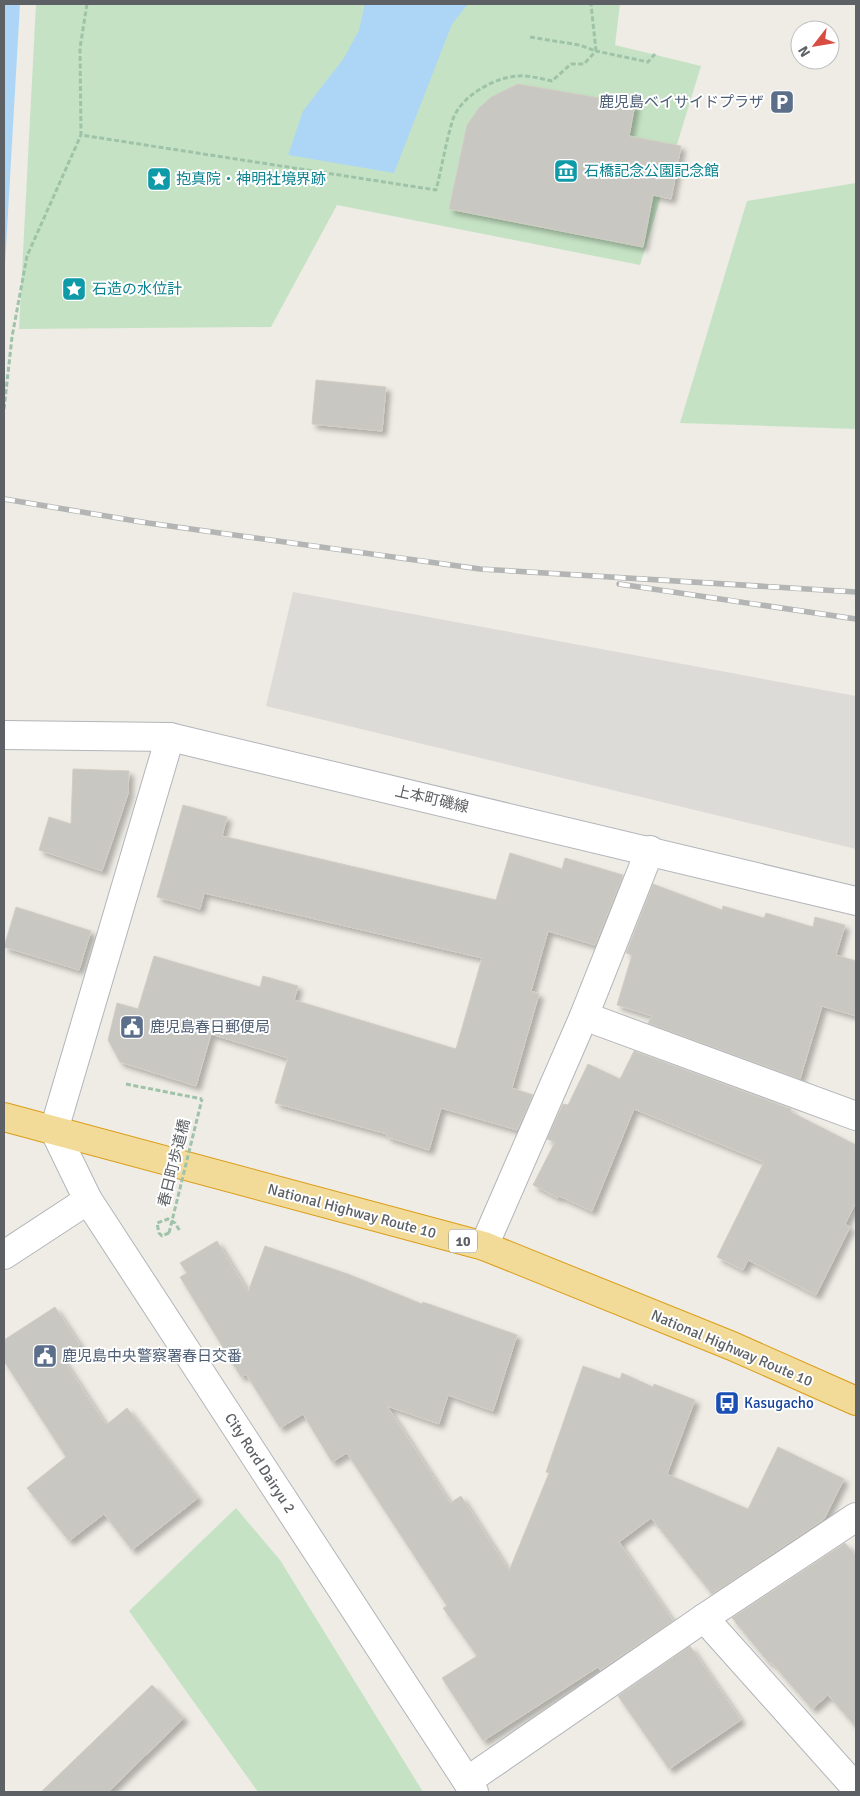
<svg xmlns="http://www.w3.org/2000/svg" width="860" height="1796" viewBox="0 0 860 1796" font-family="Signika,'Noto Sans JP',sans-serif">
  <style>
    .industrial { fill: #dddbd7 }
    .green { fill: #c5e3c4 }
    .water { fill: #add6f6 }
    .building { fill: #c9c7c2; stroke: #d2cdc4; filter: url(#shadow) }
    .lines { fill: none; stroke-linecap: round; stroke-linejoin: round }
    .minor-casing { stroke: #b2b5b9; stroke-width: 30 }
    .highway-casing { stroke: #db9d18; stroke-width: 30 }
    .path { stroke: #9ec3a9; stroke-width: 3; stroke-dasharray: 5 2.5; stroke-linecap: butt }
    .minor { stroke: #fff; stroke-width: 28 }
    .highway { stroke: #f2db98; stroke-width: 28 }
    .rail-casing { stroke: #b3b4b4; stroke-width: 5.5 }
    .rail { stroke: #fff; stroke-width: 4; stroke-dasharray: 11; stroke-linecap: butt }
    .path-bridge { stroke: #9ec3a9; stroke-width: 3; stroke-dasharray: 5 2.5; stroke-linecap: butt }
    .labels { text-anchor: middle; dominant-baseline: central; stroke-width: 4; stroke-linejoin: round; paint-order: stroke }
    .shield { fill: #fff; stroke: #8e9092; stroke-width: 1 }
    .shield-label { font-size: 14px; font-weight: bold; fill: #5d6064 }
    .service-label { font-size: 15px; fill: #4e5e75; stroke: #fff; text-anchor: start }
    .culture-label { font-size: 15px; fill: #0d838f; stroke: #fff; text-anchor: start }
    .street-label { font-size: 15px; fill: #5d6064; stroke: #fff }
    .transit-label { font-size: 15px; fill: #164399; stroke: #fff; text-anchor: start }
  </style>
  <defs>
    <filter id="shadow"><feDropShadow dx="4.5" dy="4.5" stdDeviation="2.5" flood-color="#0004"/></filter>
  </defs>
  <rect width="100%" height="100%" fill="#eeece5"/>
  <!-- industrial -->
  <path class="industrial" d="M293,592L856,696V849L266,706Z"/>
  <!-- green -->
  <g class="green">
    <path d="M36,4H620L615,45L701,66L640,265L337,205L271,327L19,329Z"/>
    <path d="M856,183V429L680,423L747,201Z"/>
    <path d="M236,1508L280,1560L423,1792H258L129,1611Z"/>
  </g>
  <!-- water -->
  <g class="water">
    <path d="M4,4H20L4,282Z"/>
    <path d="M365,4H468L452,24L394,173L288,155L303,111L344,58L359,30Z"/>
  </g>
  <!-- building -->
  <g class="building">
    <path d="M518,84L635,104L629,136L681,146L671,199L653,195L643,247L449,209L467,125L479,108L491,97Z"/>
    <path d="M316,380L386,387L382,431L312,424Z"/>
    <path d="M73,769L129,771L128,794L102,871L39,850L49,817L71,824Z"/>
    <path d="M183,805L227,817L222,836L496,900L510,853L562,869L565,858L623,875L595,945L548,931L531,991L539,994L512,1088L533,1095L517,1130L441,1108L429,1150L387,1137V1134L275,1103L288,1058L211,1034L196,1086L120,1062L108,1040L117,1003L138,1009L154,956L260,987L263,976L298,986L294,1000L456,1049L482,958L204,893L200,909L157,897Z"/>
    <path d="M653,884L722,910L723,906L764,918L766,913L813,927L815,917L845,925L836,955L856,961V1016L822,1006L800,1079L648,1023L652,1016L617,1005L632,955L626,953Z"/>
    <path d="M16,907L91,931L79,970L4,947Z"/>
    <path d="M634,1051L791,1109V1112L856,1145V1202L845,1224L850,1227L816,1295L748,1260L743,1270L717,1257L764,1162L634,1109L592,1211L559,1196L558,1198L533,1185L555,1142L547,1139L563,1104L568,1105L588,1064L620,1079Z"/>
    <path d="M217,1241L248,1292L265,1246L348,1274L422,1304L423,1302L517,1335L493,1411L448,1395L439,1424L387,1406L450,1503L461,1496L509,1571L549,1473L546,1472L583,1366L620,1379L622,1373L653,1387L654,1384L695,1400L667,1474L748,1509L778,1447L844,1479L824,1519L712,1594L651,1518L619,1542L673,1621L600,1670L598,1667L483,1741L442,1678L477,1656L443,1608L447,1606L347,1453L332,1462L303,1414L280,1428L246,1374L241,1377L180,1277L187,1273L180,1263Z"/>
    <path d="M55,1307L80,1345L61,1356L106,1425L127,1408L198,1498L132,1550L104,1514L69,1541L27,1488L66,1457L4,1361V1340Z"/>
    <path d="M845,1543L856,1556V1727L828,1695L812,1709L771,1662L769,1663L732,1618Z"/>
    <path d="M690,1646L741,1720L669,1769L618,1696Z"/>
    <path d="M152,1685L184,1718L108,1792H41Z"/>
  </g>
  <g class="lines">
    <defs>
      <g id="minor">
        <path d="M4,735L170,737L856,901"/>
        <path d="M170,737L54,1130L88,1200L474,1792"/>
        <path d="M584,1016L856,1116"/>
        <path d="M484,1246L584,1016L650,850"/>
        <path d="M4,1255L88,1200"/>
        <path d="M704,1618L856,1788"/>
        <path d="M467,1781L704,1618L856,1517"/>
      </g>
      <path id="highway" d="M4,1117L484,1246L732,1346L856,1401"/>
    </defs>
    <!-- minor casing -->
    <use href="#minor" class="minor-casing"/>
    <!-- highway casing -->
    <use href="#highway" class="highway-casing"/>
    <!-- path -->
    <g class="path">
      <path d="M87,4L80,48L81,135L436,190C442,167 446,141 453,119C461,96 495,77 518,76C529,75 542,79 552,81L571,64H584L596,51L648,62L655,54"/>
      <path d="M530,37L579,45L596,51L591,4"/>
      <path d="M4,409L12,337L27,256L81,135"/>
      <path d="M126,1084L202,1099"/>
      <path d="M169,1233L162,1236L159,1233L157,1223L168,1219L175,1223L180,1231"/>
    </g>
    <!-- minor -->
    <use href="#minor" class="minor"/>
    <!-- highway -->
    <use href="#highway" class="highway"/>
    <defs>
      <g id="rail">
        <path d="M4,499L148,523L480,569L856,592"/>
        <path d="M619,584L856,619"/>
      </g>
    </defs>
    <!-- rail casing -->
    <use href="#rail" class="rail-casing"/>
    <!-- rail -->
    <use href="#rail" class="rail"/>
    <!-- path-bridge -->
    <path class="path-bridge" d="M169,1233L202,1099"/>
  </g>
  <!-- icons -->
  <defs>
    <symbol id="parking-square" viewBox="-11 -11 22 22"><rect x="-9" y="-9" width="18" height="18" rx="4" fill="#5c6f8a" stroke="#fff"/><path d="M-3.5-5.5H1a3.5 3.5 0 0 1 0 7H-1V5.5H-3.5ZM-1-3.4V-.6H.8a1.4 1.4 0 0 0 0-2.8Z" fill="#fff"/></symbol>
    <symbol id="museum-square" viewBox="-11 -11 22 22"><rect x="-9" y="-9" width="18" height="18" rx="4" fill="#0f9aa8" stroke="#fff"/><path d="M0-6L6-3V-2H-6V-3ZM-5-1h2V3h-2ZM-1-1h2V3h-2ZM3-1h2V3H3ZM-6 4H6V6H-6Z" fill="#fff"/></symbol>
    <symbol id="sight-square" viewBox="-11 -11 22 22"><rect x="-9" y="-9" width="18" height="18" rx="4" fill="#0f9aa8" stroke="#fff"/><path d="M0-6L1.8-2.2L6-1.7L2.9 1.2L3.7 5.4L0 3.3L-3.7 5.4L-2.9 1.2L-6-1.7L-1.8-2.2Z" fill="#fff"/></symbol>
    <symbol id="civic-square" viewBox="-11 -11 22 22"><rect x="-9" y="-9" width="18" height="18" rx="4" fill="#5c6f8a" stroke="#fff"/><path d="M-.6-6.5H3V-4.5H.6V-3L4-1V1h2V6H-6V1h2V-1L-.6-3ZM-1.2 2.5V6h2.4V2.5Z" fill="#fff"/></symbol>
    <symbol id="bus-square" viewBox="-11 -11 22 22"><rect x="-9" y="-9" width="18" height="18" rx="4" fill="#1a4fb4" stroke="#fff"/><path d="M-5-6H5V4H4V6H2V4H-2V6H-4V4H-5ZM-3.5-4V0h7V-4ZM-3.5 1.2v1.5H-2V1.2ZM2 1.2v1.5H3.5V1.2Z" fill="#fff"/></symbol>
  </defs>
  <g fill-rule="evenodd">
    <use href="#parking-square" x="768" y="88" width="28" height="28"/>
    <use href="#museum-square" x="552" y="157" width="28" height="28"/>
    <use href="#sight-square" x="145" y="165" width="28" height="28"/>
    <use href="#sight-square" x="60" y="275" width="28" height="28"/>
    <use href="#civic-square" x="118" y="1013" width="28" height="28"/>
    <use href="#civic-square" x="31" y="1342" width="28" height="28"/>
    <use href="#bus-square" x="713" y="1389" width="28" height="28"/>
  </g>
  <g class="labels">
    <!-- shield labels -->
    <rect class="shield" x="449" y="1229.5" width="28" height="23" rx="4"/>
    <g class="shield-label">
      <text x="463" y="1241">10</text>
    </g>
    <!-- service labels -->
    <g class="service-label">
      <text x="764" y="102" text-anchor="end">鹿児島ベイサイドプラザ</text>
      <text x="150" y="1027">鹿児島春日郵便局</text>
      <text x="62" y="1356">鹿児島中央警察署春日交番</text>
    </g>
    <!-- culture labels -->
    <g class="culture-label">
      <text x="584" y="171">石橋記念公園記念館</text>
      <text x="176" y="179">抱真院・神明社境界跡</text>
      <text x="92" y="289">石造の水位計</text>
    </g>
    <!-- street labels -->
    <g class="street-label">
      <text transform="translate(432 799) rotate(13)">上本町磯線</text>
      <text transform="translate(174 1163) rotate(-76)">春日町歩道橋</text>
      <text transform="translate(352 1211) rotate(15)">National Highway Route 10</text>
      <text transform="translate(732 1348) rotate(23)">National Highway Route 10</text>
      <text transform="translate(260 1463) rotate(57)">City Rord Dairyu 2</text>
    </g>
    <!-- transit labels -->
    <g class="transit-label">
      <text x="744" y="1403">Kasugacho</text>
    </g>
  </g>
  <!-- border -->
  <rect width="860" height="1796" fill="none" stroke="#5d6064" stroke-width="10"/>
  <!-- north arrow -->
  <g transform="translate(815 45) rotate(239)"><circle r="24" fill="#ffffff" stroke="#bebfc1"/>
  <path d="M0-4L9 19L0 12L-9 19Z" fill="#d74d42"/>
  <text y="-8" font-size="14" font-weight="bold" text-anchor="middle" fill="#5d6064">N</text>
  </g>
</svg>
